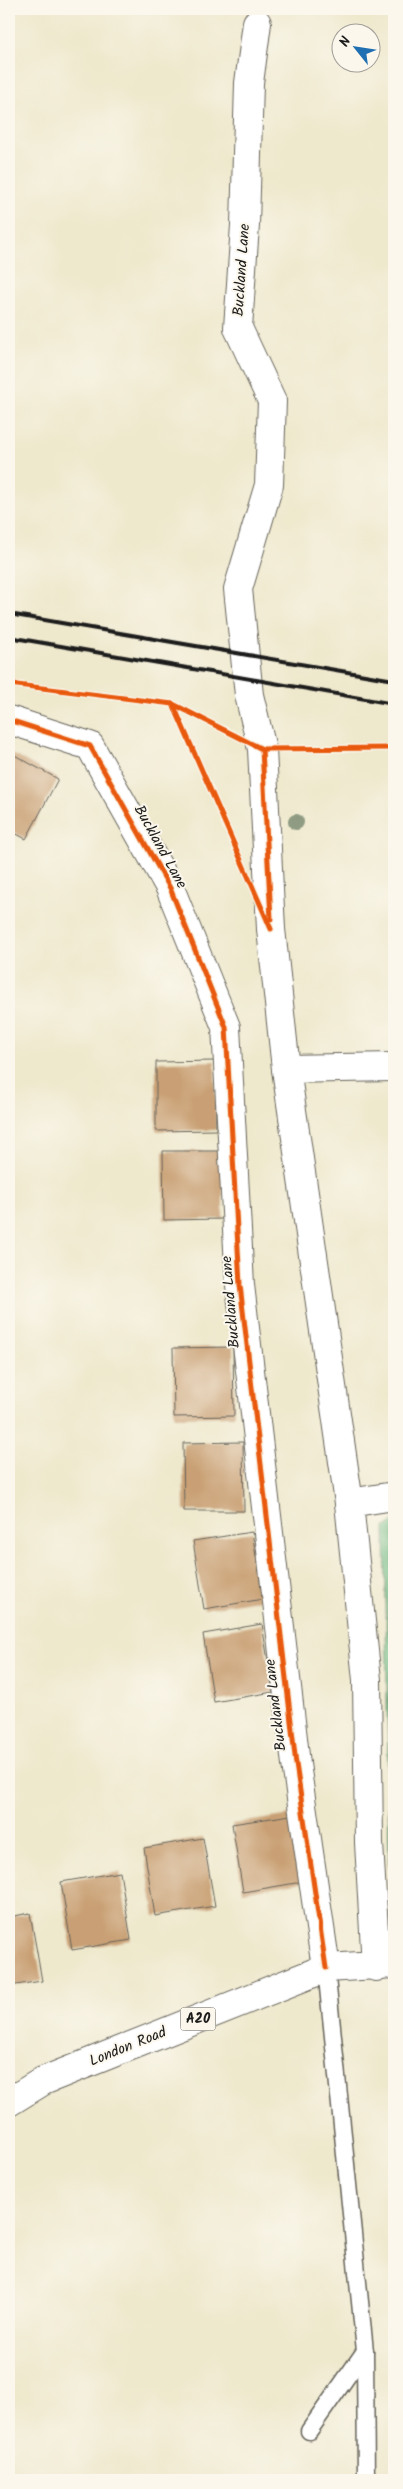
<svg xmlns="http://www.w3.org/2000/svg" width="403" height="2489" viewBox="0 0 403 2489" font-family="Kalam,sans-serif">
  <style>
    .forest { fill: #6cb77f; stroke: #446a4e }
    .building { fill: #c9a075 }
    .lines { fill: none; stroke-linecap: round; stroke-linejoin: round }
    .service-casing { stroke: #66635a; stroke-width: 19 }
    .minor-casing { stroke: #66635a; stroke-width: 30 }
    .primary-casing { stroke: #66635a; stroke-width: 30 }
    .path { stroke: #66635a; stroke-width: 3; stroke-dasharray: 1 4; stroke-linecap: butt }
    .service { stroke: #fff; stroke-width: 16 }
    .minor { stroke: #fff; stroke-width: 28 }
    .primary { stroke: #fff; stroke-width: 28 }
    .rail { stroke: #1c1c1c; stroke-width: 4 }
    .cycleway-casing { stroke: #fbf7ec; stroke-width: 8 }
    .cycleway { stroke: #e8590c; stroke-width: 5 }
    .tree { fill: #8f9c83 }
    .labels { text-anchor: middle; dominant-baseline: central; stroke-width: 4; stroke-linejoin: round; paint-order: stroke }
    .shield { fill: #fbf7ec; stroke: #5f5e5a; stroke-width: 1 }
    .shield-label { font-size: 14px; font-weight: bold; fill: #1c1c1c }
    .street-label { font-size: 15px; fill: #1c1c1c; stroke: #fbf7ec }
  </style>
  <rect width="100%" height="100%" fill="#fbf7ec"/>
  <filter id="ink" filterUnits="userSpaceOnUse"><feTurbulence type="fractalNoise" baseFrequency=".02" numOctaves="2"/><feDisplacementMap in="SourceGraphic" scale="10" xChannelSelector="R" yChannelSelector="G"/><feConvolveMatrix kernelMatrix="1 2 1 2 8 2 1 2 1" color-interpolation-filters="sRGB"/></filter>
  <filter id="wash" filterUnits="userSpaceOnUse"><feTurbulence type="fractalNoise" baseFrequency=".0096" numOctaves="4" result="noise"/><feDisplacementMap in="SourceGraphic" scale="20" xChannelSelector="R" yChannelSelector="G"/><feGaussianBlur stdDeviation="1.12" result="paint"/><feColorMatrix in="noise" values="0 0 0 0 0 0 0 0 0 0 0 0 0 0 0 0 0 1.4 0 .05"/><feComposite in="paint" operator="in"/></filter>
  <g filter="url(#wash)">
    <rect width="100%" height="100%" fill="#eee8cc"/>
    <!-- forest -->
    <path class="forest" d="M394,1521V1877L389,1864L385,1527Z"/>
    <g id="blocks">
      <!-- building -->
      <g class="building">
        <path d="M9,752L58,779L26,839L9,830Z"/>
        <path d="M215,1061L216,1130L156,1131V1062Z"/>
        <path d="M163,1151H223V1219L164,1220Z"/>
        <path d="M233,1347L234,1416L174,1417L173,1348Z"/>
        <path d="M243,1442L244,1511H184L183,1443Z"/>
        <path d="M252,1532L263,1599L204,1609L193,1541Z"/>
        <path d="M262,1624L273,1692L214,1702L203,1634Z"/>
        <path d="M291,1815L302,1882L243,1892L232,1824Z"/>
        <path d="M203,1838L215,1906L155,1916L144,1848Z"/>
        <path d="M120,1872L131,1940L72,1950L61,1882Z"/>
        <path d="M30,1913L42,1981L9,1986V1917Z"/>
      </g>
    </g>
  </g>
  <g filter="url(#ink)">
    <use href="#blocks" fill-opacity="0" stroke="#66635a" stroke-width="1"/>
    <g class="lines">
      <defs>
        <g id="service">
          <path d="M326,1968L365,2351L366,2480"/>
          <path d="M309,2431L365,2351"/>
        </g>
        <g id="minor">
          <path d="M257,23L249,83L245,225L238,328L272,401L269,485L238,589L249,695L262,749L271,929L286,1069L349,1503L367,1680L369,1843L376,1967"/>
          <path d="M9,720L90,746L170,888L226,1027L240,1285L296,1764L326,1968"/>
          <path d="M286,1069L394,1067"/>
          <path d="M349,1503L394,1496"/>
        </g>
        <path id="primary" d="M9,2102L43,2081L326,1968L394,1964"/>
      </defs>
      <!-- service casing -->
      <use href="#service" class="service-casing"/>
      <!-- minor casing -->
      <use href="#minor" class="minor-casing"/>
      <!-- primary casing -->
      <use href="#primary" class="primary-casing"/>
      <!-- path -->
      <path class="path" d="M173,704L225,730"/>
      <!-- service -->
      <use href="#service" class="service"/>
      <!-- minor -->
      <use href="#minor" class="minor"/>
      <!-- primary -->
      <use href="#primary" class="primary"/>
      <!-- rail -->
      <g class="rail">
        <path d="M9,614L394,680"/>
        <path d="M9,637L394,704"/>
      </g>
      <defs>
        <g id="cycleway">
          <path d="M9,684L173,704L262,749L394,748"/>
          <path d="M173,704L271,929"/>
          <path d="M9,720L90,746L170,888L226,1027L240,1285L296,1764L326,1968"/>
          <path d="M262,749L271,919"/>
        </g>
      </defs>
      <!-- cycleway casing -->
      <use href="#cycleway" class="cycleway-casing"/>
      <!-- cycleway -->
      <use href="#cycleway" class="cycleway"/>
    </g>
    <!-- trees -->
    <circle class="tree" cx="296" cy="822" r="8"/>
  </g>
  <g class="labels">
    <!-- shield labels -->
    <rect class="shield" x="180.5" y="2007.5" width="35" height="23" rx="4"/>
    <g class="shield-label">
      <text x="198" y="2019">A20</text>
    </g>
    <!-- street labels -->
    <g class="street-label">
      <text transform="translate(242 270) rotate(-86)">Buckland Lane</text>
      <text transform="translate(160 847) rotate(61)">Buckland Lane</text>
      <text transform="translate(231 1302) rotate(-95)">Buckland Lane</text>
      <text transform="translate(276 1705) rotate(-97)">Buckland Lane</text>
      <text transform="translate(128 2047) rotate(-22)">London Road</text>
    </g>
  </g>
  <!-- margin -->
  <rect width="403" height="2489" fill="none" stroke="#fbf7ec" stroke-width="30"/>
  <!-- north arrow -->
  <g transform="translate(356 48) rotate(300)"><circle r="24" fill="#fbf7ec" stroke="#a29f99"/>
  <path d="M0-4L9 19L0 12L-9 19Z" fill="#1f6fb2"/>
  <text y="-8" font-size="14" font-weight="bold" text-anchor="middle" fill="#1c1c1c">N</text>
  </g>
</svg>
